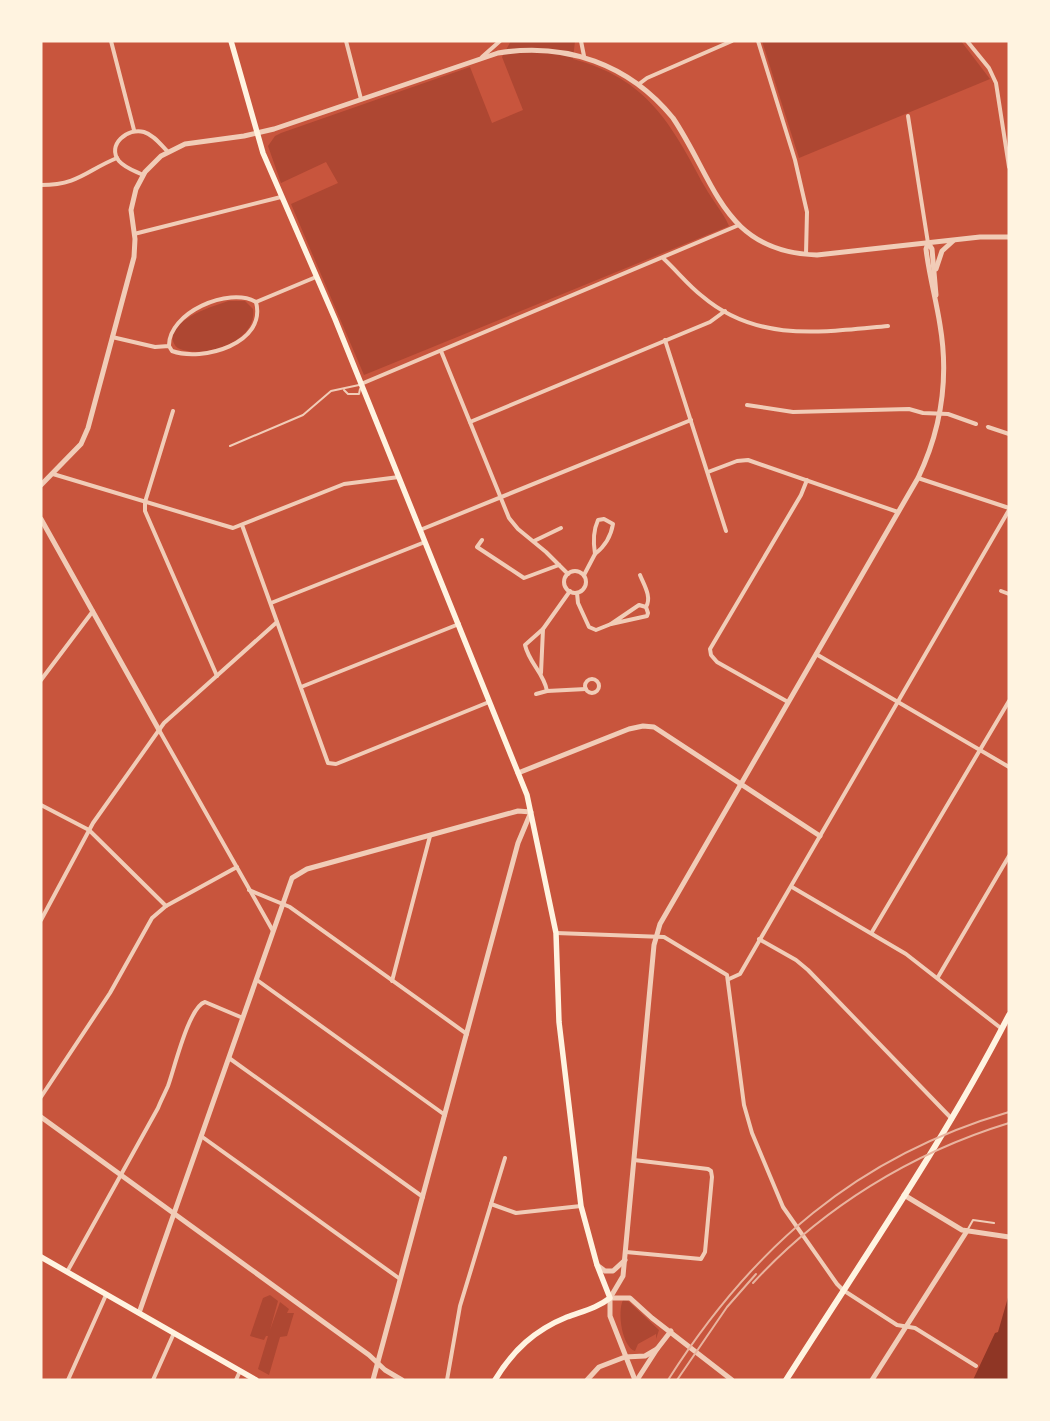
<svg xmlns="http://www.w3.org/2000/svg" width="1050" height="1421" viewBox="0 0 1050 1421" font-family="Quicksand,sans-serif">
  <style>
    .green { fill: #ae4732 }
    .water { fill: #8f3625 }
    .lines { fill: none; stroke-linecap: round; stroke-linejoin: round }
    .service { stroke: #f1ccb7; stroke-width: 2 }
    .minor { stroke: #f1ccb7; stroke-width: 4 }
    .tertiary { stroke: #f1ccb7; stroke-width: 5 }
    .secondary { stroke: #fff3e0; stroke-width: 5.5 }
    .primary { stroke: #fff3e0; stroke-width: 6 }
    .rail { stroke: #e9b49f; stroke-width: 2 }
  </style>
  <rect width="100%" height="100%" fill="#c8553d"/>
  <!-- green -->
  <g class="green">
    <path d="M511,41H575L573,59C648,79 671,124 705,187C712,200 723,212 729,226L364,375L291,204L338,183L326,162L281,183L268,146L275,136L281,133L470,67L492,123L523,110L502,57Z"/>
    <path d="M762,41H961L990,79L799,158Z"/>
    <path d="M229,301H245L253,309C258,341 205,359 180,349C177,348 174,345 173,341C168,320 215,305 229,301Z"/>
    <path d="M270,1295L278,1301L270,1330L280,1302L289,1309L287,1313H294L287,1336L280,1337L269,1375L258,1369L268,1336H266L264,1340L250,1336L263,1298Z"/>
    <path d="M623,1300L628,1301L659,1330L656,1339V1334L638,1344L635,1351C622,1347 617,1312 623,1300Z"/>
  </g>
  <!-- water -->
  <path class="water" d="M1009,1294V1380H973L995,1333L998,1332Z"/>
  <g class="lines">
    <!-- service -->
    <g class="service">
      <path d="M344,390L348,394H359L360,389"/>
      <path d="M230,446L303,415L331,391L359,385"/>
      <path d="M968,1229L973,1220L994,1223"/>
    </g>
    <!-- minor -->
    <g class="minor">
      <path d="M111,41L134,130"/>
      <path d="M346,41L361,99"/>
      <path d="M581,41L584,56"/>
      <path d="M758,41L795,160L807,212L806,254"/>
      <path d="M967,41L989,68L996,83L1009,167"/>
      <path d="M482,57L500,41"/>
      <path d="M639,84L647,78L732,41"/>
      <path d="M908,116L928,243"/>
      <path d="M143,175C135,171 125,168 119,161C106,145 128,127 144,132C154,135 161,145 168,152"/>
      <path d="M41,185C79,185 87,170 117,158"/>
      <path d="M134,234L281,197"/>
      <path d="M664,259C677,271 688,285 702,296C757,343 822,332 888,326"/>
      <path d="M256,302L316,277"/>
      <path d="M112,337L155,347L169,346L172,351C202,362 267,344 256,302C229,286 168,313 169,346"/>
      <path d="M665,340L726,531"/>
      <path d="M441,351L509,518L518,529L546,552L568,574"/>
      <path d="M361,384L739,225"/>
      <path d="M747,405L793,412L909,409L923,413L948,414L976,424"/>
      <path d="M173,411L145,502V511L217,676"/>
      <path d="M470,422L710,322L725,311"/>
      <path d="M988,427L1009,434"/>
      <path d="M708,472L737,461L748,460L898,512"/>
      <path d="M53,474L233,528L344,484L399,477"/>
      <path d="M918,478L1009,508"/>
      <path d="M604,519L613,524C611,536 604,547 595,554C593,542 593,531 598,520Z"/>
      <path d="M242,525L328,763L336,764L489,702"/>
      <path d="M420,530L691,420"/>
      <path d="M482,540L477,547L524,578L559,565"/>
      <path d="M534,541L561,528"/>
      <circle cx="575" cy="582" r="11"/>
      <path d="M584,575L595,554"/>
      <path d="M640,575C644,585 652,597 646,607"/>
      <path d="M1001,591L1009,594"/>
      <path d="M577,593L578,603L589,627L596,630L611,624"/>
      <path d="M271,603L425,542"/>
      <path d="M639,605L646,607L648,613L647,616L611,624Z"/>
      <path d="M816,654L1009,767"/>
      <path d="M541,673L543,629"/>
      <circle cx="592" cy="686" r="7"/>
      <path d="M41,680L93,611"/>
      <path d="M301,687L459,624"/>
      <path d="M547,691C544,673 529,663 525,645L543,629L570,591"/>
      <path d="M536,694L547,691L586,689"/>
      <path d="M788,702L717,662L711,655L710,649L801,495L807,480"/>
      <path d="M159,730L273,931"/>
      <path d="M41,805L89,830L166,906"/>
      <path d="M792,887L906,954L1002,1029"/>
      <path d="M249,890L290,907L467,1034"/>
      <path d="M41,920L93,823L164,723L277,622"/>
      <path d="M872,932L1009,701"/>
      <path d="M556,933L664,937L727,975L744,1105L752,1133L783,1207L837,1284L843,1290L897,1325L915,1328L976,1366"/>
      <path d="M759,939L796,960L808,970L952,1119"/>
      <path d="M938,977L1009,856"/>
      <path d="M729,979L740,974L1009,510"/>
      <path d="M257,980L445,1115"/>
      <path d="M392,981L430,836"/>
      <path d="M229,1058L423,1197"/>
      <path d="M41,1097L110,993L152,918L166,906L237,867"/>
      <path d="M201,1136L400,1279"/>
      <path d="M491,1204L516,1213L581,1206"/>
      <path d="M626,1252L701,1259L705,1252L712,1177L711,1171L708,1169L634,1160"/>
      <path d="M67,1272L158,1108C161,1100 165,1093 168,1086C174,1070 189,1006 205,1002L243,1018"/>
      <path d="M68,1380L106,1295"/>
      <path d="M153,1380L174,1333"/>
      <path d="M236,1380L240,1371"/>
      <path d="M447,1380L460,1306L505,1158"/>
    </g>
    <!-- tertiary -->
    <g class="tertiary">
      <path d="M928,243L932,249L936,295"/>
      <path d="M936,269L942,251L953,241"/>
      <path d="M41,485L81,444L88,428L134,257L135,239L131,210L136,189L145,172L161,156L185,144L244,136L274,129L498,53C566,42 629,64 673,118C716,182 723,252 817,255L980,237H1009"/>
      <path d="M41,519L159,730"/>
      <path d="M518,773L629,729L643,726L654,727L820,836"/>
      <path d="M41,1117L369,1355L385,1370L402,1380"/>
      <path d="M904,1195L962,1230L1009,1237"/>
      <path d="M597,1265L605,1271H613L625,1260"/>
      <path d="M610,1298L623,1276L654,945L660,924L918,478C941,430 949,378 940,325C936,299 929,275 926,249L928,243"/>
      <path d="M610,1298H630L652,1318L732,1380"/>
      <path d="M610,1298V1316L635,1380"/>
      <path d="M139,1313L292,878L307,869L518,811L531,812L518,843L373,1380"/>
      <path d="M587,1380L599,1367L625,1357L645,1356L657,1349L671,1331"/>
      <path d="M637,1380L657,1349"/>
      <path d="M872,1380L967,1231"/>
    </g>
    <!-- secondary -->
    <g class="secondary">
      <path d="M231,41L263,153L335,319L527,795L556,933L559,1022L581,1206L597,1265L610,1298C597,1308 583,1311 567,1317C535,1330 513,1350 495,1380"/>
      <path d="M41,1257L256,1380"/>
    </g>
    <!-- primary -->
    <path class="primary" d="M786,1380C862,1260 944,1142 1009,1015"/>
    <!-- rail -->
    <g class="rail">
      <path d="M753,1283C822,1208 911,1153 1009,1123"/>
      <path d="M668,1380C752,1248 857,1156 1009,1112"/>
      <path d="M677,1380L727,1307L756,1274"/>
    </g>
  </g>
  <!-- border -->
  <rect width="1050" height="1421" fill="none" stroke="#fff3e0" stroke-width="85"/>
</svg>
